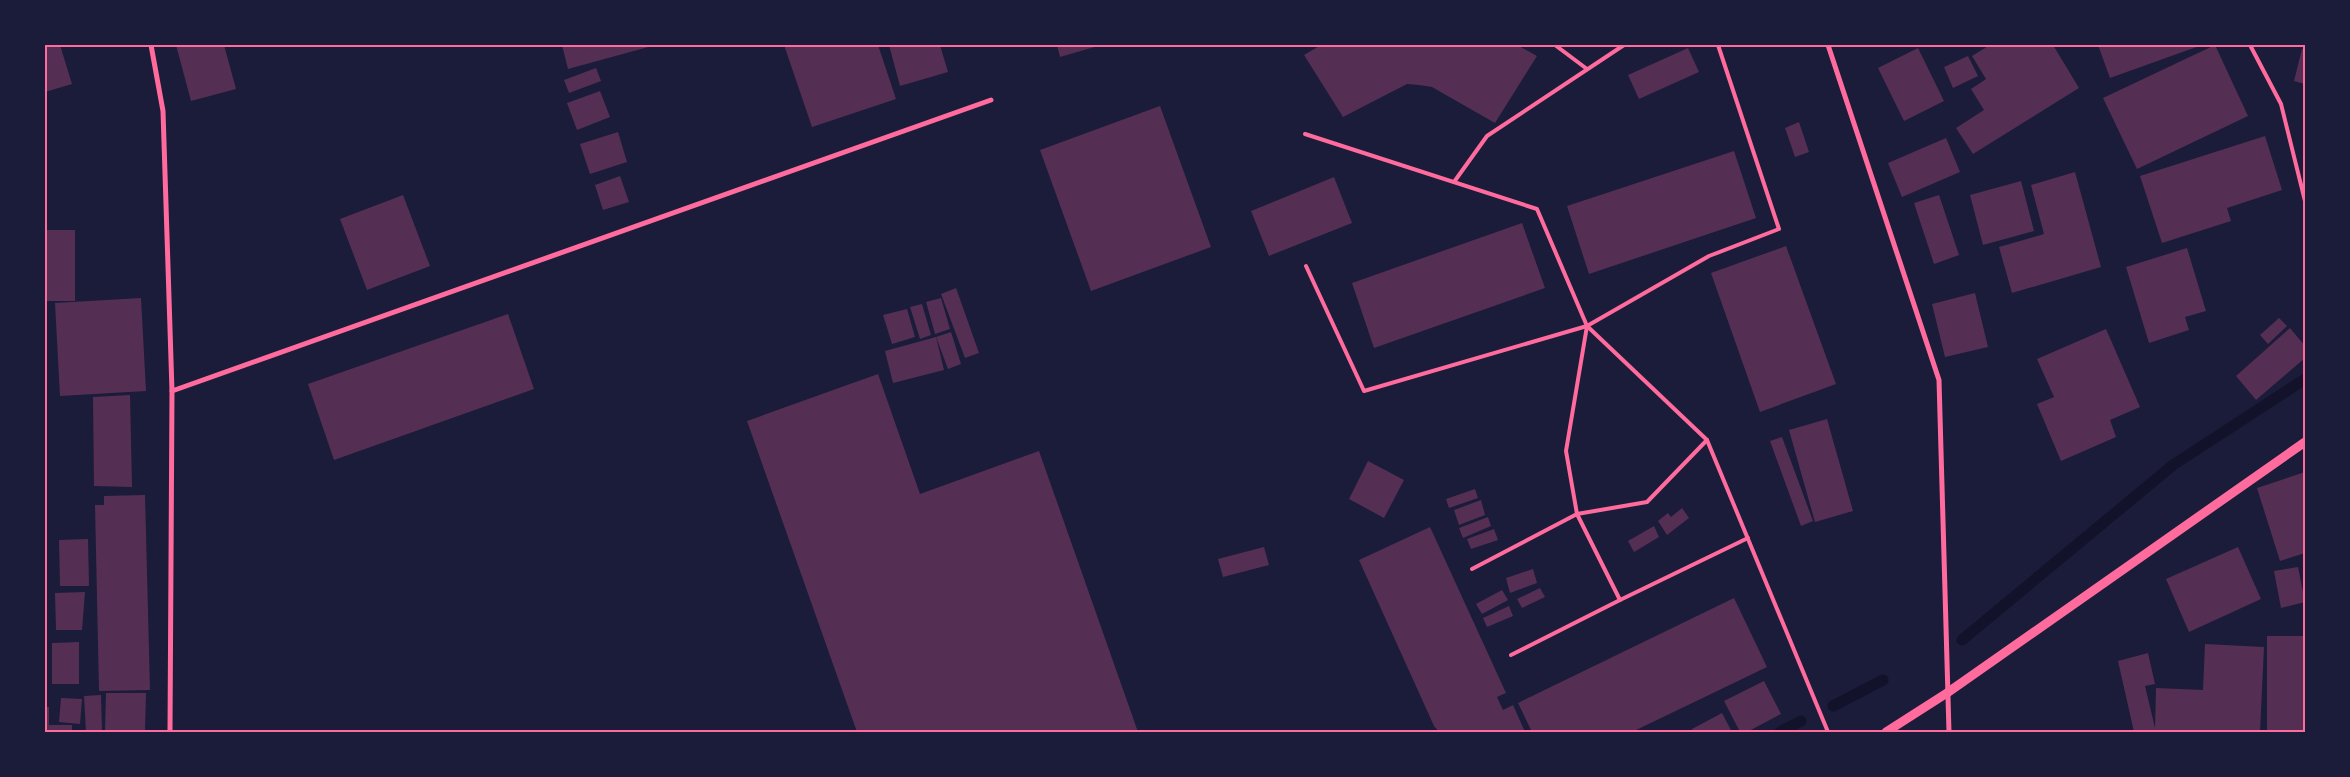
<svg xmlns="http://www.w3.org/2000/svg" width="2350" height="777" viewBox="0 0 2350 777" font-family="Lora,serif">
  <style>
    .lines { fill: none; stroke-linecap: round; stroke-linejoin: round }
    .stream { stroke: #12122b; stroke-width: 11 }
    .building { fill: #542f53 }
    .service { stroke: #ff6b9d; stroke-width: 4 }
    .minor { stroke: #ff6b9d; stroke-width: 5 }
    .tertiary { stroke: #ff6b9d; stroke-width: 9 }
    .neatline { fill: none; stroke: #ff6b9d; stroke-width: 2 }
  </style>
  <rect width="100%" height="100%" fill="#1b1b3a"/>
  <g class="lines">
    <!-- stream -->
    <g class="stream">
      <path d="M1962,640L2173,465L2305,379"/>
      <path d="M1833,706L1883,680"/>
      <path d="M1780,732L1801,721"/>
    </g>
  </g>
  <!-- building -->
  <g class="building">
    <path d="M45,45H60L72,84L45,92Z"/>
    <path d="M176,45H224L236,89L191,101Z"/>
    <path d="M562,45H651L652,46L568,69Z"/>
    <path d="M784,45H878L896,99L812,127Z"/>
    <path d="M889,45H940L948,72L900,86Z"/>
    <path d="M1057,45H1098V46L1060,57Z"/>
    <path d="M1321,45H1517L1537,56L1495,123L1432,87L1419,85L1407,84L1343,117L1304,55Z"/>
    <path d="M1990,45H2053L2079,88L1973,154L1956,128L1984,110L1971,89L1986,79L1972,56Z"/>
    <path d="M2098,45H2202L2110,78Z"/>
    <path d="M2215,45L2248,116L2137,169L2103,98Z"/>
    <path d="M1688,48L1699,72L1639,99L1628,75Z"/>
    <path d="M1918,48L1944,101L1904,121L1878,68Z"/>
    <path d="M2302,49H2305V84L2294,81Z"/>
    <path d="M1968,56L1978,76L1953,88L1944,67Z"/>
    <path d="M596,68L601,81L569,93L564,80Z"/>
    <path d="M600,91L610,117L577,130L567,103Z"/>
    <path d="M1160,106L1211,247L1091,291L1040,150Z"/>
    <path d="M1799,122L1809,152L1795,157L1785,128Z"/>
    <path d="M618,132L627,162L590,174L580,144Z"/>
    <path d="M2265,136L2282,190L2227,208L2231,221L2162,243L2140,176Z"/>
    <path d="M1946,138L1960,172L1902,197L1888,163Z"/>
    <path d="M1734,151L1756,218L1589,274L1567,206Z"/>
    <path d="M2075,172L2101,267L2012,293L1999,247L2044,234L2031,185Z"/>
    <path d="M620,176L629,202L603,210L595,185Z"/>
    <path d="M1334,177L1352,223L1269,256L1251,211Z"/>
    <path d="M2021,181L2034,231L1983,245L1970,195Z"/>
    <path d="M403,195L430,266L367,290L340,219Z"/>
    <path d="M1939,195L1959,255L1934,264L1914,203Z"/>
    <path d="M1522,223L1545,288L1374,348L1352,283Z"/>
    <rect x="45" y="230" width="30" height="71"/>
    <path d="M1786,246L1836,384L1760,412L1711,273Z"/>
    <path d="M2187,248L2206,311L2185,317L2189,330L2149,343L2126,267Z"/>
    <path d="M956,288L979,353L965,358L941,294Z"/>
    <path d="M1975,293L1988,347L1945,357L1932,304Z"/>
    <path d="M141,298L146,391L60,396L55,303Z"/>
    <path d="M941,298L950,329L935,334L926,302Z"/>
    <path d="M922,304L931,335L920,339L910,307Z"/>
    <path d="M907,309L915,337L892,344L883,315Z"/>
    <path d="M508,314L534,389L334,460L308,384Z"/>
    <path d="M2279,318L2287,326L2268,344L2260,335Z"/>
    <path d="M2290,328L2305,346V358L2256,400L2236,376Z"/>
    <path d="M2106,329L2140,407L2110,420L2116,437L2061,461L2037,404L2054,397L2037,359Z"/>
    <path d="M951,332L961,364L948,369L936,337Z"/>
    <path d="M936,337L944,370L893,383L885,351Z"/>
    <path d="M878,374L920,494L1039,451L1138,732H857L747,421Z"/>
    <path d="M130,395L132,487L94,486L93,397Z"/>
    <path d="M1827,419L1853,511L1815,522L1789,430Z"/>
    <path d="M1782,437L1813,521L1801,526L1770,441Z"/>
    <path d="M1368,461L1404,480L1384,518L1349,499Z"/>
    <path d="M2305,472V553L2280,561L2257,488Z"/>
    <path d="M1475,489L1478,498L1449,508L1446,499Z"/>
    <path d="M145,495L150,690L99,691L95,505H104V496Z"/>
    <path d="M1481,500L1485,515L1459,525L1454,510Z"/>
    <path d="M1682,508L1689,518L1667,535L1658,521L1668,513L1671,517Z"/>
    <path d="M1488,517L1491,526L1463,538L1459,528Z"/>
    <path d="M1654,526L1659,537L1634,552L1628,541Z"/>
    <path d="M1430,527L1506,693L1497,697L1503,710L1513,705L1525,732H1439L1434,726L1359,560Z"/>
    <path d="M1494,529L1498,540L1471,549L1467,539Z"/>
    <path d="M88,539L89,586H60L59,540Z"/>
    <path d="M1264,547L1269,565L1223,577L1218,559Z"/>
    <path d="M2238,547L2261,599L2189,632L2166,579Z"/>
    <path d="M2298,567L2305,602L2281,608L2274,571Z"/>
    <path d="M1533,569L1537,583L1510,593L1506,578Z"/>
    <path d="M1540,588L1545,597L1522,608L1517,599Z"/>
    <path d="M1502,590L1508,600L1482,614L1476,604Z"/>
    <path d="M85,592L82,630H56L55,593Z"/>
    <path d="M1734,598L1767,667L1632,732H1532L1518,703Z"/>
    <path d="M1509,606L1513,616L1487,627L1483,618Z"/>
    <rect x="2267" y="636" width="38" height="96"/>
    <path d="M79,642V684H52V643Z"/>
    <path d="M2205,644L2264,647L2260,732H2134L2118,661L2148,653L2155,684L2145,686L2155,728L2156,688L2203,690Z"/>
    <path d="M1764,681L1781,714L1747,732H1740L1724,701Z"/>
    <path d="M106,693H146L145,732H105Z"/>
    <path d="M101,695L102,732H86L84,696Z"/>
    <path d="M61,698L82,699L80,724L59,722Z"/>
    <path d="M45,707H49V725H72V732H45Z"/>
    <path d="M1722,713L1732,732H1693L1692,729Z"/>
  </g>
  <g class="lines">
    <!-- service -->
    <g class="service">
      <path d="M1555,45L1587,69"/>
      <path d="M2250,45L2281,104L2305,201"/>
      <path d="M1305,134L1537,209L1587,326L1566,451L1577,514L1620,600L1748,538"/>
      <path d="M1454,182L1487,136L1624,45"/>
      <path d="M1306,266L1364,391L1587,326L1707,440L1828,732"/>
      <path d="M1587,326L1709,256L1779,229L1718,45"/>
      <path d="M1472,569L1577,514L1647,502L1707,440"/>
      <path d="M1511,655L1620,600"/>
    </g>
    <!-- minor -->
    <g class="minor">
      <path d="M151,45L163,111L172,391L170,732"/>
      <path d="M1828,45L1939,380L1949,732"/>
      <path d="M172,391L991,100"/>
    </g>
    <!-- tertiary -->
    <path class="tertiary" d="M1886,732L1947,693L2305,442"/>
  </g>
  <!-- border -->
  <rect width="2350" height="777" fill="none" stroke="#1b1b3a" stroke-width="92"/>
  <rect x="46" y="46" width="2258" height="685" class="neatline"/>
</svg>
